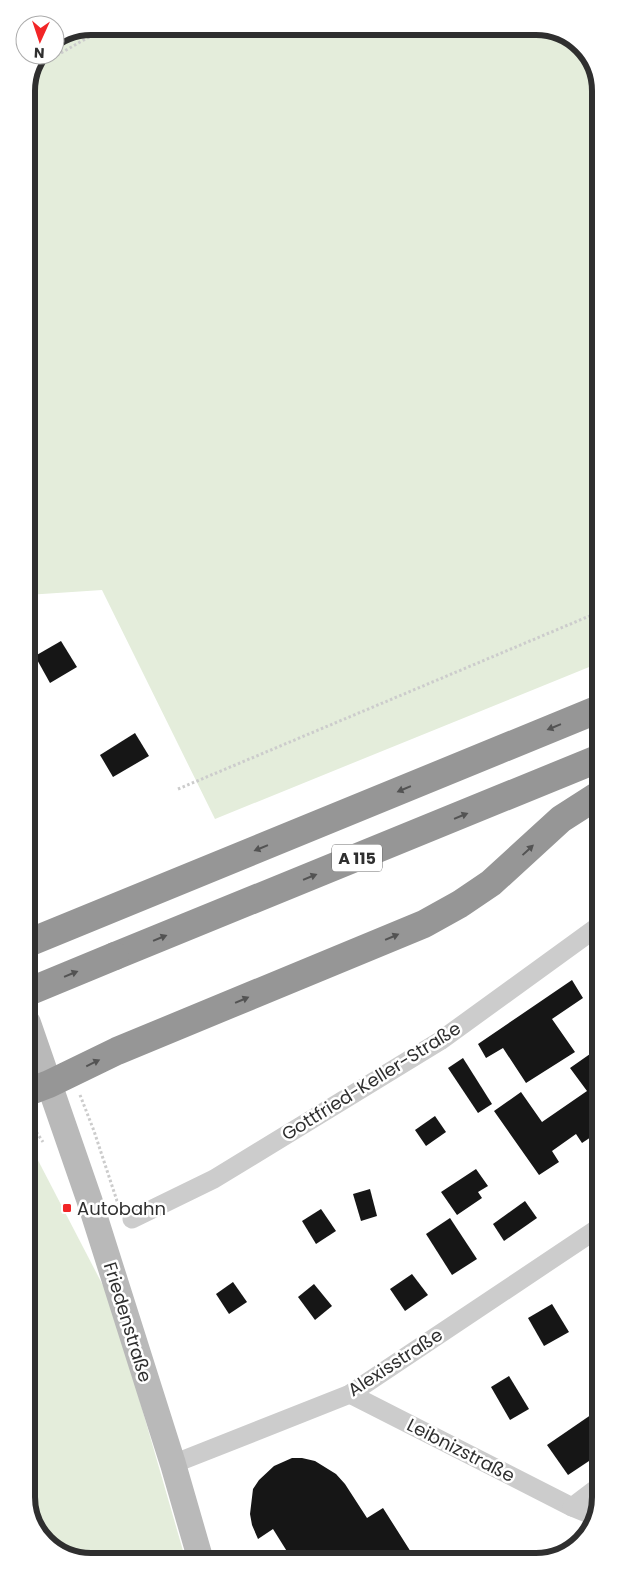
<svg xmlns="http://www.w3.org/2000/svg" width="627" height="1588" viewBox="0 0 627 1588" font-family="Poppins,sans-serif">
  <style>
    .green { fill: #e4eddb }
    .building { fill: #161616 }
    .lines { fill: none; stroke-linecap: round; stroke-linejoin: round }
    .path { stroke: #ccc; stroke-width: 3; stroke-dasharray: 2.5 2.5; stroke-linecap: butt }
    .street { stroke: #ccc; stroke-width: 19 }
    .secondary { stroke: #b9b9b9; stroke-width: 26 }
    .highway { stroke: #969696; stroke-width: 28 }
    .highway-bridge { stroke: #969696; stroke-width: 28 }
    .oneway { fill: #535353 }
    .poi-dot { fill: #f22527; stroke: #fff; stroke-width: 2 }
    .labels { text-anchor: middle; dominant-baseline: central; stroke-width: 5; stroke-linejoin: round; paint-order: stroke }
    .shield { fill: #fff; stroke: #6d6d6d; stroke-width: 1 }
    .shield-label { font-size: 16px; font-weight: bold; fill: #2f2f2f }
    .street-label { font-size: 18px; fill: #2f2f2f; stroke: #fff }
    .poi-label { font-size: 18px; fill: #2f2f2f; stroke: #fff; text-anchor: start }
    .rim { fill: none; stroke: #2f2f2f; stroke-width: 6 }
  </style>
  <rect width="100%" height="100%" fill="#fff"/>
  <!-- green -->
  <g class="green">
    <path d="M91,26H541L579,42L598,74L599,663L215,819L102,590L27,595L26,87L41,55H55V41Z"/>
    <path d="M28,1141L111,1301L186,1561L86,1562L51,1548L29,1514Z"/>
  </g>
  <!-- building -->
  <g class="building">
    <path d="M61,641L77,667L50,683L35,656Z"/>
    <path d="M135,733L149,756L113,777L100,755Z"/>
    <path d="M572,980L583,998L552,1019L575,1052L526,1083L503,1048L486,1058L478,1044Z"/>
    <path d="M600,1047V1131L582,1143L576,1134L552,1151L559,1162L539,1175L494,1111L521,1092L542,1122L587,1091L570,1068Z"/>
    <path d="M463,1058L492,1104L478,1113L448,1068Z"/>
    <path d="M435,1116L446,1132L426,1146L415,1130Z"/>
    <path d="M476,1169L488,1186L478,1192L482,1198L457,1215L441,1192Z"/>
    <path d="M370,1189L377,1216L361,1221L353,1194Z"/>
    <path d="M525,1201L537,1218L504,1241L493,1224Z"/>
    <path d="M321,1209L336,1231L316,1244L302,1221Z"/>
    <path d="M450,1218L477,1259L452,1275L426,1234Z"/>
    <path d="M412,1274L428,1295L405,1311L390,1289Z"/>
    <path d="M233,1282L247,1302L229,1314L216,1294Z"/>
    <path d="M314,1284L332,1306L315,1320L298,1297Z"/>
    <path d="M552,1304L569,1332L544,1346L528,1318Z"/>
    <path d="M509,1376L529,1409L510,1420L491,1387Z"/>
    <path d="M601,1408V1453L568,1475L547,1445Z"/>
    <path d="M292,1458H302L315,1461L336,1474L345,1484L367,1518L383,1508L416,1560L293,1561L273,1529L258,1539L252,1525L250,1514L253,1489L259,1480L274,1466Z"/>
  </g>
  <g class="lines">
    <!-- path -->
    <g class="path">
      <path d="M35,68L108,26"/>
      <path d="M178,789L599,612"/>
      <path d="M80,1095L94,1131L119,1207"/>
      <path d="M28,1133L35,1130L43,1142"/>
    </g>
    <!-- street -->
    <g class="street">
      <path d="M132,1219L214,1179L440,1041L600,925"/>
      <path d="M350,1394L572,1507L594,1516"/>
      <path d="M173,1464L350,1394L600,1227"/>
      <path d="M572,1507L601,1485"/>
    </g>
    <!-- secondary -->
    <path class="secondary" d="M28,1023L89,1199L173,1464L201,1561"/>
    <!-- highway -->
    <g class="highway">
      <path d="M28,943L599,709"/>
      <path d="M115,956L600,758"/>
      <path d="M28,1092L49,1084L117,1051L424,924L460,904L491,883L561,819L600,794"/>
    </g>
    <!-- highway-bridge -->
    <path class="highway-bridge" d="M28,992L115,956"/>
  </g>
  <!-- one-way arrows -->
  <defs><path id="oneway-solid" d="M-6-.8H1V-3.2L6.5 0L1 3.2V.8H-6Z" transform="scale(1.25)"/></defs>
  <g class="oneway">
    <use href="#oneway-solid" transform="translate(554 727) rotate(158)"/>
    <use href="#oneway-solid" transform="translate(404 789) rotate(157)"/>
    <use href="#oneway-solid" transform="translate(461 816) rotate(-22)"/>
    <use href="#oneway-solid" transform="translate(261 848) rotate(158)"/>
    <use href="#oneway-solid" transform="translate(528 850) rotate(-43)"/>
    <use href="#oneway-solid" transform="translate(310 877) rotate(-22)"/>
    <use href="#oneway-solid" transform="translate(392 937) rotate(-23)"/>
    <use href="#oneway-solid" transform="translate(160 938) rotate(-22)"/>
    <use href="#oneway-solid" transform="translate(71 974) rotate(-22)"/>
    <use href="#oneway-solid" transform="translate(242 1000) rotate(-23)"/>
    <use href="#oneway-solid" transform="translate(93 1063) rotate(-26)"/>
  </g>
  <!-- markers -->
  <rect class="poi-dot" x="62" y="1203" width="10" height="10" rx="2.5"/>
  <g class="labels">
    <!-- shield labels -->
    <rect class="shield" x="332" y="844.5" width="50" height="27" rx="4"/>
    <g class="shield-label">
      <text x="357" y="858">A 115</text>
    </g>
    <!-- street labels -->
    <g class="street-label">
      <text transform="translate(371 1081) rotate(-32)">Gottfried-Keller-Straße</text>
      <text transform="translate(128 1322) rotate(73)">Friedenstraße</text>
      <text transform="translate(395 1362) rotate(-33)">Alexisstraße</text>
      <text transform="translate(461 1450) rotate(27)">Leibnizstraße</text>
    </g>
    <!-- poi labels -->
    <g class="poi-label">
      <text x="77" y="1208">Autobahn</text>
    </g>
  </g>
  <!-- crop -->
  <path d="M0 0H627V1588H0ZM91 35H536A56 56 0 0 1 592 91V1497A56 56 0 0 1 536 1553H91A56 56 0 0 1 35 1497V91A56 56 0 0 1 91 35Z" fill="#fff" fill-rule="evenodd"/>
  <path class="rim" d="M91 35H536A56 56 0 0 1 592 91V1497A56 56 0 0 1 536 1553H91A56 56 0 0 1 35 1497V91A56 56 0 0 1 91 35Z"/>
  <!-- north arrow -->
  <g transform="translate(40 40) rotate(183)"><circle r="24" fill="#ffffff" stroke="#acacac"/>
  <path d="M0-4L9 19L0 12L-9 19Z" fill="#f22527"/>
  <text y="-8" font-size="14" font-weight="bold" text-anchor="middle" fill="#2f2f2f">N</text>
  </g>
</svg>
